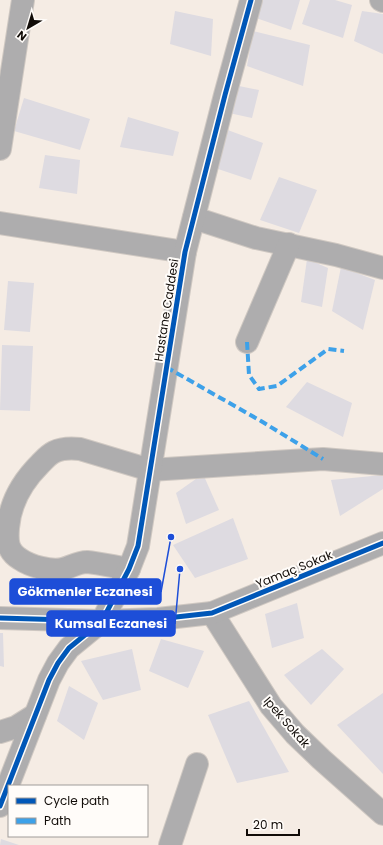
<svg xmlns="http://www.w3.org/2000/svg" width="383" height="845" viewBox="0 0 383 845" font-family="Poppins,sans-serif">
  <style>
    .building { fill: #dedbe1 }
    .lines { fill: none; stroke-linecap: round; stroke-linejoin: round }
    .minor-casing { stroke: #cfc8c2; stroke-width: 24 }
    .minor { stroke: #aeadae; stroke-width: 22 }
    .quiet { stroke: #3da1e9; stroke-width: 4; stroke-dasharray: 8 4; stroke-linecap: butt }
    .cycleway-casing { stroke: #fffcf9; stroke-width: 8 }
    .cycleway { stroke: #0057b8; stroke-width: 5 }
    .labels { text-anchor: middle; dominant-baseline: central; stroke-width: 4; stroke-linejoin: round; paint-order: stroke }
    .street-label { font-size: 12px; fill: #110c08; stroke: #fffcf9 }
    .leader { fill: none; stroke: #1d4ed8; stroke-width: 1.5 }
    .callout-dot { fill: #1d4ed8; stroke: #fffcf9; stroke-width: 1.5 }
    .callout { fill: #1d4ed8; stroke: #1d4ed8; stroke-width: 1.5 }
    .callout-label { font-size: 13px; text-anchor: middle; font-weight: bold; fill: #fff }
  </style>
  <rect width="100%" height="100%" fill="#f5ece4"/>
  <!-- building -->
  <g class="building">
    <path d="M262,0H300L291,30L256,18Z"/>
    <path d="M310,0H335L352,5L343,38L302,24Z"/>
    <path d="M175,11L213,19L211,56L170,44Z"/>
    <path d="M362,11L383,14V54L354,41Z"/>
    <path d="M253,31L310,45L303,86L247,66Z"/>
    <path d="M239,86L259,90L252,118L229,113Z"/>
    <path d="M24,98L90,119L80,150L14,131Z"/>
    <path d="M128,117L179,132L173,156L120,147Z"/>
    <path d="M225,129L263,143L251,180L215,168Z"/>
    <path d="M45,155L80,160L77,194L39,188Z"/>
    <path d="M279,177L317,190L299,233L260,220Z"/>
    <path d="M307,259L328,268L322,307L301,302Z"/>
    <path d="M341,267L375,280L363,330L332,311Z"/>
    <path d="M8,281L34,283L30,332L4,330Z"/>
    <path d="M2,345L33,346L30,411L0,410Z"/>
    <path d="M307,382L352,403L343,437L286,407Z"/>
    <path d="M203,474L219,510L186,524L176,493Z"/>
    <path d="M383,475V489L340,516L331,480Z"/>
    <path d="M233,518L248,559L195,578L173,545Z"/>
    <path d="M297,603L304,638L272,648L265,614Z"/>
    <path d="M0,633H3L4,667L0,666Z"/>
    <path d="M161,639L204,651L188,688L149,671Z"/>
    <path d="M132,649L141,690L103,700L81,661Z"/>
    <path d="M322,649L344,669L311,705L284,675Z"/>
    <path d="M69,686L98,703L84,740L57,721Z"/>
    <path d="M383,693V774L337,725Z"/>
    <path d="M249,701L289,772L237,783L208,715Z"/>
    <path d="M1,839L19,845H0Z"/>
  </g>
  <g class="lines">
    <defs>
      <g id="minor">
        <path d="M381,0L383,1"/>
        <path d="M0,149L23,0"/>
        <path d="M194,218L256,238L336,255L383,268"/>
        <path d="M0,223L185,252"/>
        <path d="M247,342L289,244"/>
        <path d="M129,569C116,567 99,563 87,562C78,562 71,567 63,569C51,572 30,566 20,559C7,551 7,541 8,528C10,502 22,482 40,464C44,460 48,455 54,452C62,448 71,448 80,449L150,470L323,459L383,464"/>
        <path d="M212,613L271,706L295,734L321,759L383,814"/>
        <path d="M0,618L102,621L158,619L212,613L383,543"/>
        <path d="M0,732L16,727L35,715"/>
        <path d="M0,806L49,680L58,663L69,648L102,621L129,569L138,546L185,252L225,95L251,0"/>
        <path d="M170,845L197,764"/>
      </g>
    </defs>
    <!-- minor casing -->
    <use href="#minor" class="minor-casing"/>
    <!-- minor -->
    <use href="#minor" class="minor"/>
    <!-- quiet -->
    <g class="quiet">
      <path d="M247,342L249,375L259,389L277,386L328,349L344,351"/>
      <path d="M166,367L261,421L323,459"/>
    </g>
    <defs>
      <g id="cycleway">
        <path d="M0,618L102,621L158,619L212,613L383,543"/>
        <path d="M0,806L49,680L58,663L69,648L102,621L129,569L138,546L185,252L225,95L251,0"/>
      </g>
    </defs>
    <!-- cycleway casing -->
    <use href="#cycleway" class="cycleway-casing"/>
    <!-- cycleway -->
    <use href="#cycleway" class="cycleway"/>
  </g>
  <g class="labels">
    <!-- street labels -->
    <g class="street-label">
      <text transform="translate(166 310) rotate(-81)">Hastane Caddesi</text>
      <text transform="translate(294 569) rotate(-22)">Yamaç Sokak</text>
      <text transform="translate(287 722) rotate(49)">Ipek Sokak</text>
    </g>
  </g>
  <!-- callouts -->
  <path class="leader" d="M171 537L161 592M180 569L175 624"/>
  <g class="callout-dot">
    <circle cx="171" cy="537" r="4"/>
    <circle cx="180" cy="569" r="4"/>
  </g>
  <g class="callout">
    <rect x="10" y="579" width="151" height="25" rx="4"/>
    <rect x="47" y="611" width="128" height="25" rx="4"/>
  </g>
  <g class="callout-label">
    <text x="85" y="596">Gökmenler Eczanesi</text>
    <text x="111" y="628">Kumsal Eczanesi</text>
  </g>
  <!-- legend -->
  <rect x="8" y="785" width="140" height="52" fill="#fffcf9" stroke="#a09c99"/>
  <rect x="16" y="798" width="20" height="6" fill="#0057b8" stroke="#a09c99"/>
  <text x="44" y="805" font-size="12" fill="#110c08">Cycle path</text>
  <rect x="16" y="818" width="20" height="6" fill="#3da1e9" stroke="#a09c99"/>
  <text x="44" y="825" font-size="12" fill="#110c08">Path</text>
  <!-- north arrow -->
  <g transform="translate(28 28) rotate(218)" stroke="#fffcf9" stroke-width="3" paint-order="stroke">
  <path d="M0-3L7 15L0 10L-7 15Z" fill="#110c08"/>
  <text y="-6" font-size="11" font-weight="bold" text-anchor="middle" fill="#110c08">N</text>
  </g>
  <!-- scale -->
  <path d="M247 829v6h52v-6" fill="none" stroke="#110c08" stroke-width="2"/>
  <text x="253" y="829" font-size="12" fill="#110c08" stroke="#fffcf9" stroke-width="3" paint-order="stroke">20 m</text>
</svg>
